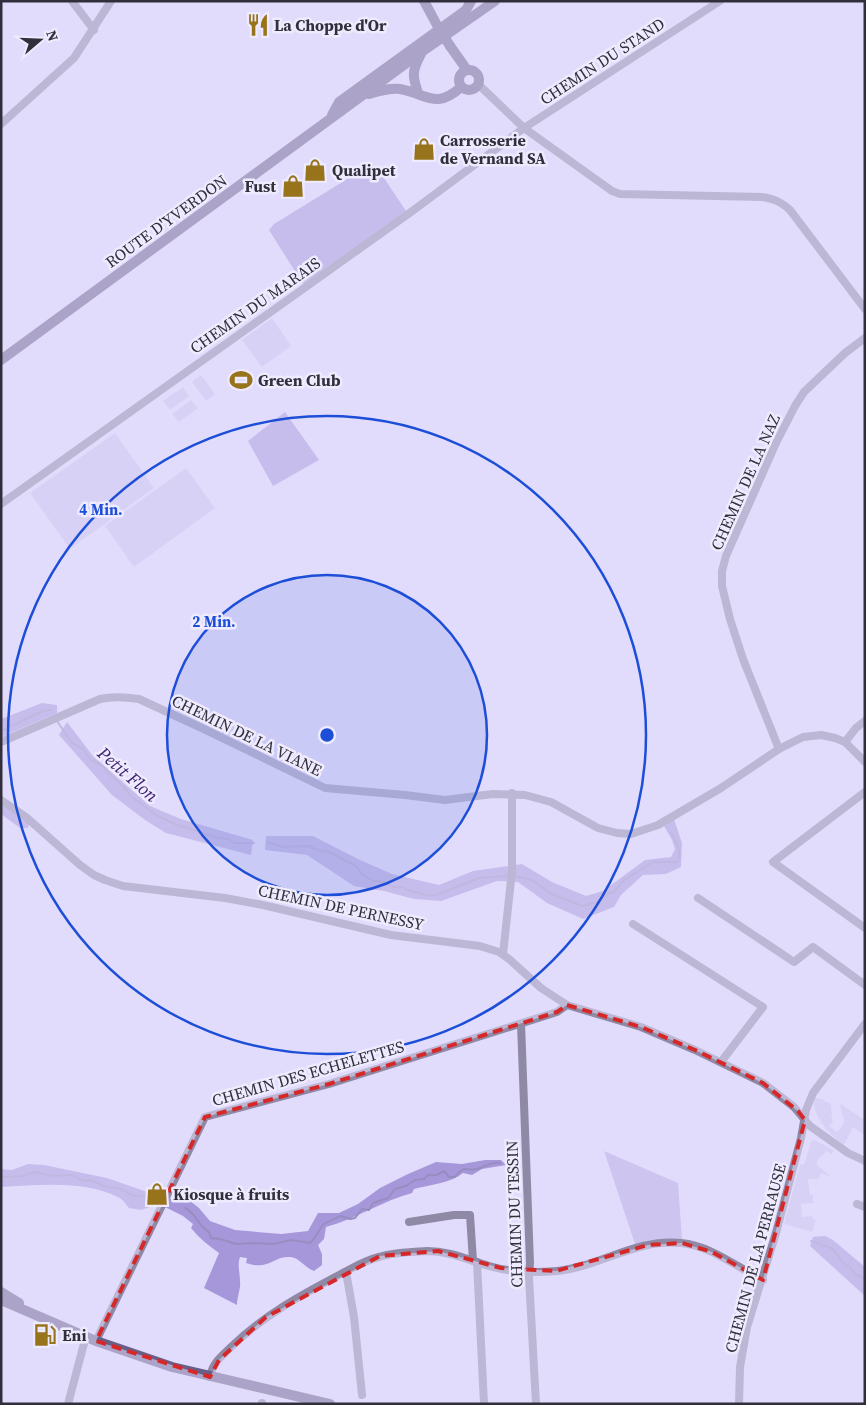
<svg xmlns="http://www.w3.org/2000/svg" width="866" height="1405" viewBox="0 0 866 1405" font-family="'Source Serif 4',serif">
  <style>
    .green { fill: #cdc4f0 }
    .forest { fill: #a697da }
    .lines { fill: none; stroke-linecap: round; stroke-linejoin: round }
    .stream { stroke: #988dc1; stroke-width: 2 }
    .street { stroke: #8f89a6; stroke-width: 8 }
    .secondary { stroke: #685f89; stroke-width: 10 }
    .secondary-bridge { stroke: #685f89; stroke-width: 10 }
    .marked { fill: none; stroke: #d62828; stroke-width: 4; stroke-dasharray: 10 6; stroke-linejoin: round }
    .ring { fill: none; stroke: #1d4ed8; stroke-width: 2.5 }
    .labels { text-anchor: middle; dominant-baseline: central; stroke-width: 5; stroke-linejoin: round; paint-order: stroke }
    .poi-label { font-size: 16px; font-weight: bold; fill: #322f3c; stroke: #efebff; text-anchor: start }
    .street-label { font-size: 16px; fill: #322f3c; stroke: #efebff }
    .water-label { font-size: 18px; font-style: italic; fill: #3d2370; stroke: #efebff }
    .centre { fill: #1d4ed8; stroke: #efebff; stroke-width: 2.5 }
    .ring-label { font-size: 15px; text-anchor: middle; font-weight: bold; fill: #1d4ed8; stroke: #efebff; stroke-width: 5; stroke-linejoin: round; paint-order: stroke }
  </style>
  <rect width="100%" height="100%" fill="#e2dcfc"/>
  <!-- green -->
  <g class="green">
    <path d="M272,318L291,346L262,367L242,340Z"/>
    <path d="M201,375L215,394L206,401L192,382Z"/>
    <path d="M183,387L189,396L170,410L163,401Z"/>
    <path d="M191,400L198,408L179,422L172,414Z"/>
    <path d="M115,433L154,488L70,549L30,493Z"/>
    <path d="M186,468L215,508L134,567L105,526Z"/>
    <path d="M815,1098L821,1099L831,1104L832,1114H831L833,1122L829,1126L837,1132C849,1120 842,1119 840,1104L865,1120V1135L853,1127L844,1145C831,1136 810,1115 815,1098Z"/>
    <path d="M814,1140L830,1148L834,1151L831,1154L827,1151L817,1160L818,1162L816,1164L831,1177L821,1173L819,1179H808L810,1195H813V1203L801,1204L802,1217L812,1216L813,1219L816,1220L812,1232L784,1224L800,1164L804,1165L811,1142Z"/>
    <path d="M604,1151L678,1183L682,1240H658L635,1244Z"/>
  </g>
  <!-- forest -->
  <g class="forest">
    <path d="M370,165L376,166L406,211L303,284L269,230L274,224Z"/>
    <path d="M285,412L319,460L273,486L248,441Z"/>
    <path d="M42,703L57,705V713L1,737V719Z"/>
    <path d="M67,722L93,756L150,806L181,819L253,840L251,855L166,833L145,820L112,795L59,735Z"/>
    <path d="M1,805L29,823L28,828H20L1,814Z"/>
    <path d="M674,819L682,843L681,867L666,874L643,875L621,895L614,907L583,919L547,903L518,882L497,881L441,901L414,899L384,891L354,886L307,855L265,850L266,836H313L360,860L392,874L439,885L473,871L522,864L552,882L586,896L603,891L645,860L671,857L675,849L672,840L664,826Z"/>
    <path d="M485,1160H501L506,1165L482,1169L472,1175L463,1173C451,1183 429,1185 414,1189L412,1193C382,1201 356,1219 326,1227L324,1239L318,1245L322,1254V1265L314,1271C305,1268 299,1257 290,1257C272,1256 270,1271 246,1263L247,1258L240,1257C237,1266 240,1272 240,1281C241,1288 237,1297 237,1305L204,1288L219,1253C209,1246 199,1238 191,1228L193,1224L183,1216L163,1206L166,1199L185,1197L199,1208L210,1221L235,1230L281,1234L308,1231L318,1213H339L358,1204L380,1188L408,1174L436,1162L462,1164Z"/>
    <path d="M28,1164L44,1165L107,1178L153,1194L159,1204L141,1210L129,1208C126,1205 123,1199 118,1197C83,1180 39,1185 1,1187V1169L12,1170Z"/>
    <path d="M825,1236L833,1240L865,1267V1296L810,1246L813,1237Z"/>
  </g>
  <g class="lines">
    <!-- stream -->
    <g class="stream">
      <path d="M57,721L72,743L83,749L91,760L103,766L112,777L121,784L131,796L156,815L175,824L217,838L229,839L234,843H254"/>
      <path d="M1,731L43,711L50,710"/>
      <path d="M268,842L282,847L309,846L317,850L329,852L356,866L363,875L373,881L385,882L394,887H403L407,890L430,896L439,894L479,878L509,876"/>
      <path d="M515,876L532,880L550,893L582,906L597,902L609,893L614,892L624,880L653,862H677C683,853 676,841 671,832"/>
      <path d="M1,1177L23,1176L35,1172L53,1176L71,1175L84,1181L92,1180L103,1186L121,1189L133,1196H148"/>
      <path d="M185,1208C197,1214 197,1225 209,1232L211,1238L220,1239L236,1244L253,1243L273,1244L291,1240L310,1243C315,1239 318,1232 322,1226C326,1221 334,1220 340,1216L350,1219L355,1218L362,1209L369,1210L373,1203L388,1198L395,1189L406,1186L415,1180L424,1179L428,1175H436L444,1171L449,1177H455C457,1174 460,1170 464,1169C468,1169 473,1170 477,1169C485,1167 491,1161 500,1163"/>
      <path d="M811,1241L818,1243L822,1246C833,1244 839,1259 846,1266H849L855,1274L865,1279"/>
    </g>
    <!-- street -->
    <g class="street">
      <path d="M72,1L94,30"/>
      <path d="M479,85L524,128L612,191L620,194L762,197C775,199 781,202 790,210L865,309"/>
      <path d="M1,124L74,58L111,1"/>
      <path d="M1,504L411,212L524,128L720,1"/>
      <path d="M1,742L100,699C114,696 125,697 139,699L206,730L325,788L405,795L445,800L493,794L525,795L551,802L598,828L617,833L631,834L658,825L721,788L779,749L803,737L821,735L835,738L845,742L865,762"/>
      <path d="M845,742L856,728L865,721"/>
      <path d="M779,749L743,659L730,619L722,586V571L726,556L776,443L795,406L804,392L845,353L865,338"/>
      <path d="M865,792L773,862L865,928"/>
      <path d="M1,800L26,817L80,865L94,875L105,880L123,886L225,898L263,905L391,935L480,946L499,952L509,959L541,988L567,1005L641,1027L695,1050L763,1083L794,1107L810,1126L848,1153L865,1161"/>
      <path d="M698,898L794,962L813,947L865,985"/>
      <path d="M633,924L763,1007L721,1062"/>
      <path d="M503,954L512,871V793"/>
      <path d="M521,1024L530,1263L529,1277L536,1404"/>
      <path d="M857,1204L865,1207"/>
      <path d="M409,1222L454,1215H470L473,1261"/>
      <path d="M477,1262L484,1404"/>
      <path d="M346,1272L354,1317L362,1395"/>
      <path d="M96,1341L205,1117L329,1084L557,1012L567,1005"/>
      <path d="M210,1377C212,1363 222,1356 231,1347C264,1315 301,1295 341,1274C353,1268 365,1260 379,1257C394,1252 412,1252 427,1251C450,1251 468,1260 489,1266C510,1272 535,1273 557,1271C599,1267 637,1238 681,1243C712,1246 736,1267 763,1280"/>
      <path d="M68,1404L86,1336"/>
      <path d="M262,1404V1403"/>
      <path d="M739,1404L740,1367L747,1327L776,1233L801,1138L806,1110L813,1093L865,1024"/>
    </g>
    <!-- secondary -->
    <g class="secondary">
      <path d="M424,1L438,27"/>
      <path d="M450,46L467,70"/>
      <circle cx="469" cy="80" r="10"/>
      <path d="M418,93C412,75 412,71 421,54"/>
      <path d="M369,94C379,91 389,88 400,89C427,94 436,110 461,87"/>
      <path d="M332,115L339,102L466,10L471,1"/>
      <path d="M1,360L423,51L495,1"/>
      <path d="M1,1292L19,1303"/>
      <path d="M1,1300L96,1341L172,1367L330,1404"/>
    </g>
    <!-- secondary-bridge -->
    <path class="secondary-bridge" d="M438,27L450,46"/>
  </g>
  <!-- marked area -->
  <path d="M0 0H866V1405H0ZM567,1005L641,1027L695,1050L763,1083L798,1111L805,1120L763,1280L712,1252L682,1243L648,1245L556,1271L501,1268L438,1251L380,1256L266,1317L219,1360L210,1377L96,1341L205,1117L329,1084L557,1012Z" fill="#e2dcfc" fill-opacity=".55" fill-rule="evenodd"/>
  <path class="marked" d="M567,1005L641,1027L695,1050L763,1083L798,1111L805,1120L763,1280L712,1252L682,1243L648,1245L556,1271L501,1268L438,1251L380,1256L266,1317L219,1360L210,1377L96,1341L205,1117L329,1084L557,1012Z"/>
  <!-- distance rings -->
  <circle cx="327" cy="735" r="160" fill="#1d4ed8" fill-opacity=".12"/>
  <g class="ring">
    <circle cx="327" cy="735" r="160"/>
    <circle cx="327" cy="735" r="319"/>
  </g>
  <!-- icons -->
  <defs>
    <symbol id="restaurant-bare" viewBox="-9 -9 18 18"><path d="M-5-6h1v4h1v-4h1v4h1v-4h1v5L-1.5 .5V6h-2V.5L-5-1ZM5-6V6H3V1.5H1.5Q1.5-4 5-6Z" fill="#97731c" stroke="#efebff" stroke-width="2.5" paint-order="stroke"/></symbol>
    <symbol id="shop-bare" viewBox="-9 -9 18 18"><path d="M-5-2.5h2.3a2.7 3.5 0 0 1 5.4 0H5L5.5 6h-11ZM-1.5-2.5h3a1.5 2.3 0 0 0-3 0Z" fill="#97731c" stroke="#efebff" stroke-width="2.5" paint-order="stroke"/></symbol>
    <symbol id="stadium-bare" viewBox="-9 -9 18 18"><path d="M0-5a6.5 5 0 1 0 0 10a6.5 5 0 1 0 0-10ZM-3.5-1.8h7v3.6h-7Z" fill="#97731c" stroke="#efebff" stroke-width="2.5" paint-order="stroke"/></symbol>
    <symbol id="fuel-bare" viewBox="-9 -9 18 18"><path d="M-5.5-6h7V0h2V4h1.3V-2.5L3-4.5l.8-.8L6-3V5H2.5V1h-1V6h-7ZM-4.2-4.7v3.2H.2V-4.7Z" fill="#97731c" stroke="#efebff" stroke-width="2.5" paint-order="stroke"/></symbol>
  </defs>
  <g fill-rule="evenodd">
    <use href="#restaurant-bare" x="242" y="9" width="32" height="32"/>
    <use href="#shop-bare" x="408" y="133" width="32" height="32"/>
    <use href="#shop-bare" x="299" y="154" width="32" height="32"/>
    <use href="#shop-bare" x="277" y="170" width="32" height="32"/>
    <use href="#stadium-bare" x="225" y="364" width="32" height="32"/>
    <use href="#shop-bare" x="141" y="1178" width="32" height="32"/>
    <use href="#fuel-bare" x="29" y="1319" width="32" height="32"/>
  </g>
  <g class="labels">
    <!-- poi labels -->
    <g class="poi-label">
      <text x="274" y="25">La Choppe d'Or</text>
      <text x="440" y="140">Carrosserie<tspan x="440" dy="18">de Vernand SA</tspan></text>
      <text x="332" y="170">Qualipet</text>
      <text x="276" y="186" text-anchor="end">Fust</text>
      <text x="258" y="380">Green Club</text>
      <text x="173" y="1194">Kiosque à fruits</text>
      <text x="62" y="1335">Eni</text>
    </g>
    <!-- street labels -->
    <g class="street-label">
      <text transform="translate(602 61) rotate(-33)">CHEMIN DU STAND</text>
      <text transform="translate(166 221) rotate(-36)">ROUTE D'YVERDON</text>
      <text transform="translate(255 305) rotate(-35)">CHEMIN DU MARAIS</text>
      <text transform="translate(745 482) rotate(-66)">CHEMIN DE LA NAZ</text>
      <text transform="translate(247 735) rotate(26)">CHEMIN DE LA VIANE</text>
      <text transform="translate(341 907) rotate(12)">CHEMIN DE PERNESSY</text>
      <text transform="translate(308 1073) rotate(-16)">CHEMIN DES ECHELETTES</text>
      <text transform="translate(514 1214) rotate(-92)">CHEMIN DU TESSIN</text>
      <text transform="translate(755 1258) rotate(-75)">CHEMIN DE LA PERRAUSE</text>
    </g>
    <!-- water labels -->
    <g class="water-label">
      <text transform="translate(128 774) rotate(41)">Petit Flon</text>
    </g>
  </g>
  <circle cx="327" cy="735" r="8" class="centre"/>
  <g class="ring-label">
    <text x="101" y="515">4 Min.</text>
    <text x="214" y="627">2 Min.</text>
  </g>
  <!-- border -->
  <rect width="866" height="1405" fill="none" stroke="#322f3c" stroke-width="5"/>
  <!-- north arrow -->
  <g transform="translate(40 40) rotate(71)" stroke="#efebff" stroke-width="4" paint-order="stroke">
  <path d="M0-4L9 19L0 12L-9 19Z" fill="#322f3c"/>
  <text y="-8" font-size="14" font-weight="bold" text-anchor="middle" fill="#322f3c">N</text>
  </g>
</svg>
